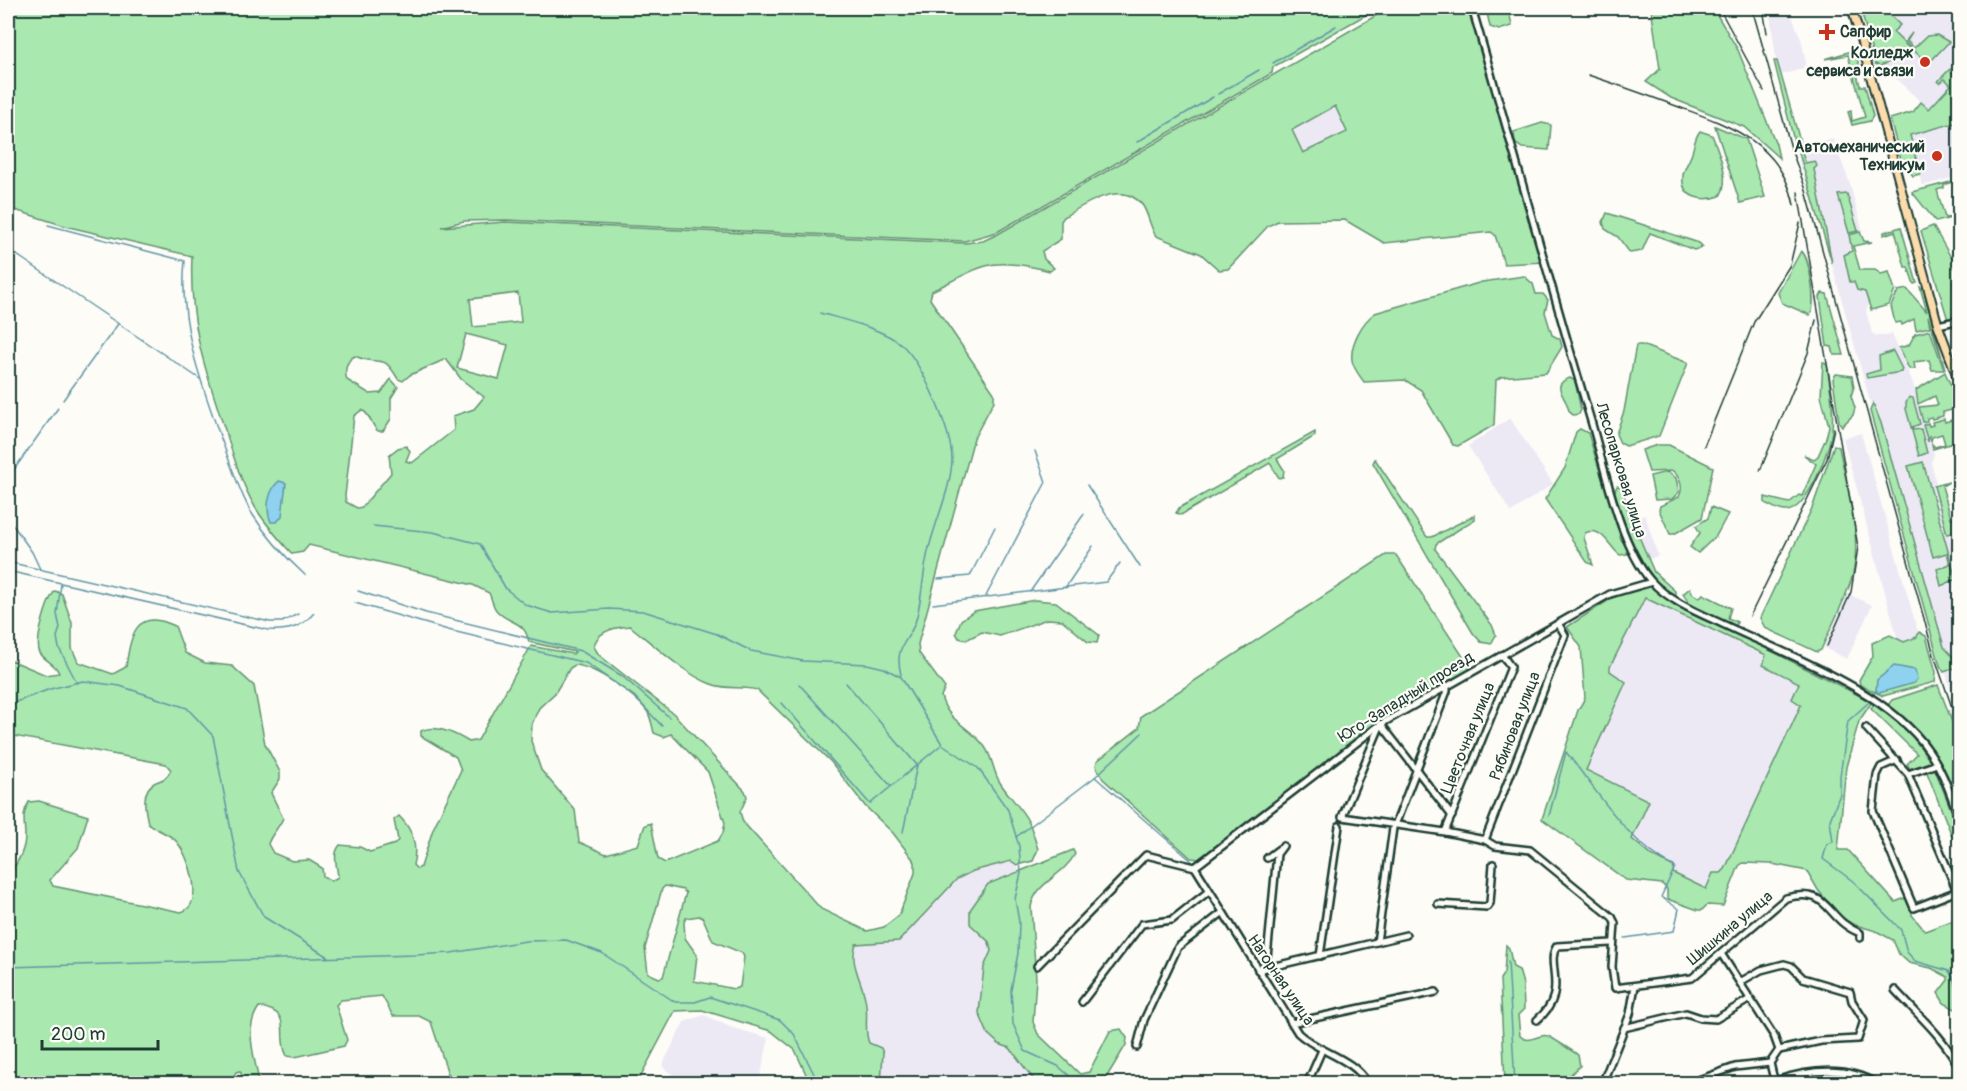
<svg xmlns="http://www.w3.org/2000/svg" width="1967" height="1091" viewBox="0 0 1967 1091" font-family="Pangolin,sans-serif">
  <style>
    .built { fill: #ece9f5 }
    .green { fill: #a9e8af; stroke: #649272; stroke-width: 1.5; fill-rule: evenodd }
    .water { fill: #8ed2f0; stroke: #6296a5; stroke-width: 1.5 }
    .lines { fill: none; stroke-linecap: round; stroke-linejoin: round }
    .stream { stroke: #6296a5; stroke-width: 1.5 }
    .minor-casing { stroke: #1f3d34; stroke-width: 10 }
    .major-casing { stroke: #1f3d34; stroke-width: 11 }
    .minor { stroke: #fdfcf7; stroke-width: 5 }
    .major { stroke: #fcdcac; stroke-width: 7 }
    .rail { stroke: #1f3d34; stroke-width: 1.5 }
    .poi-dot { fill: #c8321e; stroke: #fdfcf7; stroke-width: 2 }
    .labels { text-anchor: middle; dominant-baseline: central; stroke-width: 4.5; stroke-linejoin: round; paint-order: stroke }
    .poi-label { font-size: 16px; font-weight: bold; fill: #1f3d34; stroke: #fdfcf7; text-anchor: end }
    .street-label { font-size: 16px; fill: #1f3d34; stroke: #fdfcf7 }
  </style>
  <rect width="100%" height="100%" fill="#fdfcf7"/>
  <filter id="ink" filterUnits="userSpaceOnUse"><feTurbulence type="fractalNoise" baseFrequency=".0167" numOctaves="2"/><feDisplacementMap in="SourceGraphic" scale="12" xChannelSelector="R" yChannelSelector="G"/><feConvolveMatrix kernelMatrix="1 2 1 2 8 2 1 2 1" color-interpolation-filters="sRGB"/></filter>
  <g filter="url(#ink)">
    <!-- built -->
    <g class="built">
      <path d="M1769,8H1787L1790,11L1802,42L1806,63L1802,69L1781,75L1776,58Z"/>
      <path d="M1869,8H1959V88L1929,109L1919,100L1882,66Z"/>
      <path d="M1372,35L1407,103L1349,132L1336,105L1348,132L1303,153L1292,130L1334,107L1330,108L1327,94L1314,71L1336,61L1333,54Z"/>
      <path d="M1904,117L1956,123L1959,137V176L1922,186Z"/>
      <path d="M1833,139L1850,184L1863,232L1850,241L1869,303L1866,311L1872,333L1877,336L1892,334L1913,383L1934,454L1931,463L1959,566V721L1819,218L1799,162V146Z"/>
      <path d="M1510,418L1553,484L1511,512L1468,446Z"/>
      <path d="M1861,433L1920,639L1899,644L1843,438Z"/>
      <path d="M1645,515L1658,556L1650,559L1647,558L1634,537L1627,521Z"/>
      <path d="M1848,594L1872,605L1847,659L1824,648Z"/>
      <path d="M1644,598L1813,679L1725,869L1721,873H1713L1705,889L1673,873L1674,867L1651,855L1632,839L1631,835L1649,804L1586,769L1626,684L1625,680L1610,671V667Z"/>
      <path d="M1011,861L1017,865L1020,872L988,884L970,910V924L989,942L991,951L984,967L979,1013L988,1034L999,1044L1010,1048L1034,1079L1043,1083H881L883,1053L869,1043L867,1037L866,1002L857,976L854,947L862,942L899,941L957,879L973,871Z"/>
      <path d="M704,1015L730,1027L769,1038L759,1083H682L662,1066L684,1022Z"/>
    </g>
    <!-- green -->
    <g class="green">
      <path d="M8,8H1378L1273,67L1272,73L997,232L965,241L505,220L464,221L441,227L505,222L965,243L983,241L998,234L1389,8H1469L1544,262L1504,264L1495,235L1491,232L1384,243L1345,220L1278,221L1268,226L1228,269L1219,270L1201,254L1156,236C1150,227 1149,216 1143,206C1124,179 1086,203 1064,217L1061,221V239L1042,251L1044,259L1054,268L1050,271C990,256 986,264 932,291L930,299L994,393V401L974,438L918,644L919,653L945,688L941,696C947,722 971,727 985,747C993,759 993,770 999,781C1008,796 1022,808 1029,823C1033,831 1035,841 1038,849L1033,861L1017,865L1011,861L973,871L957,879L899,941L856,944C848,964 865,985 866,1005C868,1017 864,1031 869,1043L881,1048L883,1053L881,1083H810L795,1050L771,1031L702,1010L675,1011L637,1083H451L431,1022L419,1016H393L382,996L341,1000L336,1005L347,1040L344,1046L295,1057L287,1056C275,1035 296,1012 259,1007C244,1028 254,1054 258,1077L257,1083H245L240,1071L236,1072L230,1083H8V877C16,864 25,852 25,836C25,823 21,814 29,802L39,801L88,816L78,848L50,880L53,886L181,912C206,905 189,855 176,841C169,833 156,831 148,823C145,810 140,789 156,782C164,779 167,778 171,770L166,764L8,735V659L46,675L59,673C56,664 45,661 40,653C34,643 47,600 55,591L62,594L72,623V648L78,662L113,674L126,667C130,635 136,607 175,626L185,653L205,663L232,666L254,686L265,744L280,772V779L271,793L283,818C279,828 271,834 268,844L273,853L292,861L309,860L322,868L323,876L331,881L338,877C337,865 332,854 340,845L360,847L370,852L395,844L398,840L394,820L399,816C413,830 418,846 413,865L417,869L421,867L433,829L461,770L456,757L421,736V731C435,724 456,734 469,742L478,740L531,646L573,654L575,652L529,642C524,619 510,625 497,611C493,607 492,599 489,593L473,585L309,545L303,552L292,554C279,539 265,524 255,507C241,483 234,457 225,430C204,367 189,324 192,256L65,226L15,210L8,211ZM1335,106L1347,132L1303,153L1292,130ZM518,293L521,322L473,327L470,299ZM466,334L508,345L499,379L457,368ZM355,356C381,368 381,350 398,379L403,381L410,375L446,359L461,379L484,397L474,409L453,416L454,430L412,463L406,461L410,451L406,446L398,448L389,455L391,473L362,507L357,508L346,502L345,496L354,416L362,410C371,415 371,425 378,431H383L391,419V398L398,387L391,379L381,393L370,394L347,380C344,372 346,360 355,356ZM630,626C653,644 684,674 711,684C726,690 741,686 757,690L831,762L865,806L893,833L915,862V873L899,915L884,927L867,931L821,909L743,822L740,812L747,797L745,791L674,714L599,655L594,647C596,631 617,627 630,626ZM575,665C596,667 634,694 647,711C651,717 652,726 654,733L664,737L671,734L708,772L725,823L723,833L718,841L665,863L658,859L651,823L645,825L638,845L606,854L579,842L575,810L541,770L531,741L532,724L539,708L555,693L570,668ZM665,886L683,890L686,893L663,977L659,978L648,973L645,948L662,889ZM699,916L703,918L713,941L742,953L744,957L740,987L734,989L694,981L697,955L685,938L684,922L686,918Z"/>
      <path d="M1486,8L1509,10L1512,26L1499,30L1490,27Z"/>
      <path d="M1651,8H1713L1738,50L1776,144L1779,158L1744,127L1671,98L1646,82L1660,69Z"/>
      <path d="M1864,8H1893L1888,13L1900,25L1893,32L1911,50L1910,54L1880,66L1875,64L1861,10Z"/>
      <path d="M1912,33L1907,41L1914,48L1927,36L1937,35L1949,42L1928,64L1905,42Z"/>
      <path d="M1855,50L1860,69L1856,70L1860,86H1865L1873,116L1870,121L1852,125L1848,112L1851,111L1852,121L1865,117L1848,55L1825,59Z"/>
      <path d="M1774,61H1777L1800,141L1799,149H1796Z"/>
      <path d="M1950,69L1953,74H1959V141L1955,123L1910,135L1920,174L1913,176L1901,160L1890,119L1913,112L1921,102L1929,109L1951,85L1945,79L1940,83L1938,81Z"/>
      <path d="M1542,123L1551,125L1549,150L1522,148L1515,143L1514,132Z"/>
      <path d="M1715,126L1746,139L1765,197L1740,203Z"/>
      <path d="M1700,131L1712,135C1719,153 1731,179 1720,196C1704,202 1680,199 1683,175C1684,168 1690,160 1692,153C1694,145 1695,137 1700,131Z"/>
      <path d="M1802,151L1805,163L1815,161L1817,166L1814,169L1832,263L1799,153Z"/>
      <path d="M1958,180L1944,185V188L1937,190L1945,218L1952,217L1953,211L1955,217L1936,222L1912,192Z"/>
      <path d="M1847,194L1858,231L1849,233L1838,195Z"/>
      <path d="M1607,213L1699,243L1703,247L1694,250L1650,233L1642,251L1630,253L1618,237L1605,229L1603,222Z"/>
      <path d="M1933,226L1952,259H1959V278L1956,274L1953,284L1959,308L1954,317L1948,320L1921,231Z"/>
      <path d="M1901,227L1917,283L1914,284L1908,267H1905L1895,231L1884,235V232Z"/>
      <path d="M1860,232L1864,241L1872,242L1853,246L1860,270H1875L1881,274L1889,272L1895,290L1889,305L1871,310L1865,292L1857,290L1854,282H1850L1844,255L1852,251L1849,235Z"/>
      <path d="M1801,251C1810,256 1817,307 1810,315L1782,303L1778,293Z"/>
      <path d="M1524,276L1533,284L1536,294H1543L1548,300L1545,312L1552,335L1560,339L1562,347L1546,373L1501,377L1496,380L1494,425L1458,446L1453,445L1421,390L1405,380L1364,382C1359,375 1353,368 1352,360C1350,344 1362,322 1375,313L1482,282Z"/>
      <path d="M1920,287L1923,289L1945,369L1928,316L1930,327L1916,330L1914,319L1902,325L1901,322L1895,323L1891,306L1898,291L1907,289L1927,312Z"/>
      <path d="M1822,293L1827,294L1844,355H1834L1832,347L1827,346L1820,297Z"/>
      <path d="M1930,330L1944,370H1932L1929,360L1914,362L1915,369H1909L1899,348L1909,345L1915,334Z"/>
      <path d="M1636,345H1642L1688,363L1659,436L1626,446L1620,443L1616,434L1624,411Z"/>
      <path d="M1893,351L1902,369L1901,372L1867,378L1866,374L1880,370L1879,356Z"/>
      <path d="M1823,362L1827,365C1830,387 1834,408 1832,430C1830,450 1808,509 1787,511C1780,512 1771,506 1765,503V497L1789,503L1799,495L1802,496L1816,464L1804,455L1814,459L1818,456L1826,438L1829,426L1821,396Z"/>
      <path d="M1945,372C1957,400 1966,414 1954,443L1933,449L1932,444L1935,447L1945,444L1942,434L1932,437L1931,441L1929,435L1928,442L1923,425L1928,423L1929,426L1933,425L1932,422L1944,419L1945,422L1955,419L1952,410L1943,412V416L1932,419L1931,417L1927,418V421L1923,422L1919,407L1938,405L1935,396L1918,404L1916,390Z"/>
      <path d="M1836,374L1852,376L1854,387L1851,396L1855,408L1853,415L1842,426L1839,422L1833,379Z"/>
      <path d="M1570,378L1575,381L1581,410L1579,414L1573,415C1567,411 1569,408 1566,402C1560,391 1554,383 1570,378Z"/>
      <path d="M1909,397L1913,398L1920,424L1912,427L1913,430L1921,429L1927,453L1919,456L1906,409V403Z"/>
      <path d="M1873,403L1881,423L1944,647L1954,658L1955,668L1944,672L1940,666L1870,411Z"/>
      <path d="M1580,429L1588,433L1621,539L1628,550L1627,554L1620,555C1608,546 1603,526 1585,533L1584,538L1593,565L1587,562L1545,499L1565,468L1576,432Z"/>
      <path d="M1315,432V436L1277,459L1284,470L1283,477L1279,478L1270,463L1181,515L1176,513L1179,508Z"/>
      <path d="M1657,445H1669L1713,467L1702,518L1674,534H1670L1659,510L1660,506L1679,497C1684,487 1681,479 1673,471L1649,472L1642,450Z"/>
      <path d="M1834,445L1839,447C1847,488 1864,540 1851,581C1843,604 1831,627 1821,650L1817,652L1765,628L1760,618L1813,506Z"/>
      <path d="M1375,459L1427,537H1432L1475,515V519L1436,544L1435,549L1492,625L1496,635L1491,644L1481,642L1473,633L1373,463Z"/>
      <path d="M1923,462L1956,579L1941,586L1937,569L1950,564L1947,553L1933,557L1908,466Z"/>
      <path d="M1667,472L1676,478L1679,492L1672,499L1655,500L1650,476Z"/>
      <path d="M1949,482L1942,486L1951,518L1955,517L1956,522H1959L1960,531L1947,534L1934,486Z"/>
      <path d="M1617,486L1622,487L1634,535L1640,539L1654,572L1675,591V594C1640,585 1624,523 1614,493Z"/>
      <path d="M1711,507L1728,514L1716,536L1698,553L1690,547L1700,533L1696,526L1708,518Z"/>
      <path d="M1386,555H1396L1470,667L1469,670L1380,724L1199,859L1191,858L1103,779L1096,766L1097,761L1139,728L1141,716Z"/>
      <path d="M1650,584L1694,612L1872,702L1859,721L1846,767L1838,850H1848L1895,902L1908,897L1912,909V915L1925,931L1959,918V941L1956,943L1958,948L1954,959L1959,975V1011L1944,1003L1938,993L1948,980V977L1931,968L1909,963L1899,954L1893,940L1876,931L1852,924L1838,915L1818,890L1807,871L1772,864L1743,863L1739,866L1723,906L1707,905L1702,910H1698L1667,899V889L1662,884L1626,880L1542,819L1578,710L1585,698L1581,647L1567,627L1612,598ZM1645,598L1766,655L1763,665L1799,683L1792,699L1801,705L1725,869L1721,873H1713L1706,889L1673,873L1674,867L1651,855L1632,839L1649,801L1586,770L1626,682L1610,671V667Z"/>
      <path d="M1690,588L1693,594L1699,598L1703,594L1731,608L1728,618L1737,622L1736,627L1691,606L1683,594Z"/>
      <path d="M1035,600L1056,602L1099,635L1097,643L1088,642L1062,620L1047,619L1000,636L982,632L966,640L959,638L956,633L961,620L974,611Z"/>
      <path d="M1919,632L1926,636L1936,672L1935,682L1883,696L1860,685L1859,680L1873,656L1872,643L1890,635L1904,642L1917,637Z"/>
      <path d="M1938,685L1959,740V780L1952,782L1949,780C1934,746 1917,727 1888,705L1892,700Z"/>
      <path d="M1874,704L1910,733L1931,762L1910,769L1907,764L1917,754L1871,709Z"/>
      <path d="M1934,767L1959,830V854L1926,770Z"/>
      <path d="M1073,850L1075,854C1063,877 1036,881 1031,907L1036,979L1033,1022L1038,1034L1080,1074L1089,1072L1110,1031L1121,1029L1127,1038L1126,1045L1103,1083H1043L1034,1080L1010,1048L999,1044L988,1034L979,1013L984,967L991,951L989,942L970,924V910L988,884Z"/>
      <path d="M1506,945L1509,948L1513,967L1519,970L1523,984L1524,1009L1518,1015L1520,1036C1530,1045 1538,1033 1548,1036C1551,1037 1574,1052 1578,1055L1580,1066L1571,1074V1083H1505L1500,979L1504,973Z"/>
    </g>
    <!-- water -->
    <g class="water">
      <path d="M279,481L286,483L282,516L277,522H271C265,509 268,491 279,481Z"/>
      <path d="M1894,666L1915,670L1917,679L1914,683L1879,693L1876,690L1877,680Z"/>
    </g>
    <g class="lines">
      <!-- stream -->
      <g class="stream">
        <path d="M1273,63L1336,26"/>
        <path d="M1218,94L1259,70"/>
        <path d="M1137,142L1213,97"/>
        <path d="M48,225L185,261C178,323 202,386 223,444C232,467 239,491 251,512C266,536 284,556 305,575"/>
        <path d="M8,249L200,379"/>
        <path d="M820,313C844,320 881,328 901,344C922,362 952,432 952,460C951,488 937,517 930,544C923,567 923,593 917,616C911,643 893,642 901,675"/>
        <path d="M63,400L118,324"/>
        <path d="M8,478L58,408"/>
        <path d="M1087,485L1140,567"/>
        <path d="M8,518L32,552L40,569"/>
        <path d="M373,526L433,532L480,544L506,589L526,605L552,613L609,609L643,611L717,634L751,651L803,661L867,664L884,668L901,677L942,744L978,768L1008,810L1019,846L1021,873L1015,899L1019,922L1018,953L1011,990L1013,1024L1025,1051L1058,1066L1079,1084"/>
        <path d="M8,562L270,622H282L298,614"/>
        <path d="M8,571L268,630C288,631 301,628 314,613"/>
        <path d="M938,579L970,576L995,527"/>
        <path d="M61,584L57,614L60,628L57,637L59,648L77,683"/>
        <path d="M1065,588L1093,546"/>
        <path d="M358,591L426,613L581,651L622,676L669,717"/>
        <path d="M1030,592L1084,514"/>
        <path d="M985,598L1046,482L1035,451"/>
        <path d="M355,603L448,630L586,663L634,696L662,726"/>
        <path d="M933,604L1106,582L1120,563"/>
        <path d="M846,683L917,765L903,832"/>
        <path d="M799,684L891,786"/>
        <path d="M1873,696L1876,690"/>
        <path d="M782,703L870,804L941,745"/>
        <path d="M1868,703L1848,721L1840,776V794L1830,820L1833,842L1827,844L1823,859L1854,882L1901,930L1907,952L1915,961L1949,971L1955,981L1960,1000"/>
        <path d="M8,705L50,689L83,681L120,686L187,708L213,736L239,872L264,917L328,957"/>
        <path d="M1095,777L1194,863"/>
        <path d="M1549,816L1566,752C1599,793 1627,843 1675,867L1661,897L1679,909L1674,931L1625,938"/>
        <path d="M1016,837L1095,777L1142,733"/>
        <path d="M1508,961L1515,1084"/>
        <path d="M8,967L415,955L451,953L526,941L566,940L602,953L675,1002H695L710,997L780,1020L794,1034L819,1084"/>
      </g>
      <defs>
        <g id="minor">
          <path d="M1472,8C1512,145 1550,284 1591,421C1605,468 1619,544 1651,581C1671,603 1704,615 1729,627C1793,657 1889,692 1929,751C1944,772 1951,797 1960,820"/>
          <path d="M1938,325L1960,320"/>
          <path d="M1866,728L1908,774L1957,891"/>
          <path d="M1897,760L1881,767L1877,775L1873,811L1914,908L1960,890"/>
          <path d="M1908,774L1937,764"/>
          <path d="M1452,816L1381,724L1342,817L1445,832L1485,840L1495,846L1530,850L1612,917L1615,923L1612,967L1615,988L1692,978L1786,898C1831,886 1824,919 1860,933V938"/>
          <path d="M1395,825L1447,691V686"/>
          <path d="M1445,832L1511,667L1502,655"/>
          <path d="M1485,840L1565,635L1558,623"/>
          <path d="M1267,858L1279,849"/>
          <path d="M1195,867L1381,724L1610,594L1652,582"/>
          <path d="M1195,867L1298,1033C1319,1053 1353,1057 1368,1084"/>
          <path d="M1438,904L1487,907L1490,903L1493,864"/>
          <path d="M1377,942L1393,828"/>
          <path d="M1722,955L1774,1036L1779,1050L1770,1063"/>
          <path d="M1320,956L1339,826"/>
          <path d="M1037,966L1146,855L1195,867"/>
          <path d="M1266,968L1277,854L1283,846"/>
          <path d="M1258,970L1406,935"/>
          <path d="M1740,982L1761,970L1784,964L1791,966L1803,978L1850,992L1852,1001L1864,1020L1858,1039L1821,1041L1779,1050"/>
          <path d="M1895,990C1918,1015 1945,1038 1960,1069"/>
          <path d="M1082,1002L1142,924L1172,920L1209,891"/>
          <path d="M1537,1020C1571,992 1544,964 1557,946L1612,943"/>
          <path d="M1291,1023L1436,992"/>
          <path d="M1624,1028L1686,1013L1701,1018L1716,1019L1750,999"/>
          <path d="M1137,1047L1144,1020L1178,947L1222,913"/>
          <path d="M1770,1063L1775,1084"/>
          <path d="M1775,1081C1808,1070 1846,1065 1877,1084"/>
          <path d="M1307,1084L1322,1050"/>
          <path d="M1602,1084L1630,1014L1635,986"/>
          <path d="M1687,1084L1735,1067L1770,1063"/>
        </g>
        <path id="major" d="M1852,8L1938,325L1960,384"/>
      </defs>
      <!-- minor casing -->
      <use href="#minor" class="minor-casing"/>
      <!-- major casing -->
      <use href="#major" class="major-casing"/>
      <!-- minor -->
      <use href="#minor" class="minor"/>
      <!-- major -->
      <use href="#major" class="major"/>
      <!-- rail -->
      <g class="rail">
        <path d="M1719,8L1764,91"/>
        <path d="M1752,8L1793,155"/>
        <path d="M1763,8L1767,33"/>
        <path d="M1588,75C1619,85 1649,96 1679,107C1731,126 1782,144 1794,205"/>
        <path d="M1791,149L1805,187L1934,655L1960,731"/>
        <path d="M1798,192L1858,547L1851,592L1827,646"/>
        <path d="M1704,446L1754,322L1790,265L1800,223"/>
        <path d="M1760,471L1808,353L1816,320"/>
        <path d="M1750,616L1827,459L1834,428"/>
      </g>
    </g>
  </g>
  <!-- markers -->
  <g class="poi-dot">
    <path d="M1824 23h6v6h6v6h-6v6h-6v-6h-6v-6h6z"/>
    <circle cx="1925" cy="62" r="6"/>
    <circle cx="1937" cy="156" r="6"/>
  </g>
  <g class="labels">
    <!-- poi labels -->
    <g class="poi-label">
      <text x="1840" y="32" text-anchor="start">Сапфир</text>
      <text x="1913" y="53">Колледж<tspan x="1913" dy="18">сервиса и связи</tspan></text>
      <text x="1925" y="147">Автомеханический<tspan x="1925" dy="18">Техникум</tspan></text>
    </g>
    <!-- street labels -->
    <g class="street-label">
      <text transform="translate(1621 470) rotate(73)">Лесопарковая улица</text>
      <text transform="translate(1406 697) rotate(-32)">Юго-Западный проезд</text>
      <text transform="translate(1515 726) rotate(-69)">Рябиновая улица</text>
      <text transform="translate(1468 738) rotate(-68)">Цветочная улица</text>
      <text transform="translate(1730 928) rotate(-40)">Шишкина улица</text>
      <text transform="translate(1281 980) rotate(56)">Нагорная улица</text>
    </g>
  </g>
  <!-- margin -->
  <rect width="1967" height="1091" fill="none" stroke="#fdfcf7" stroke-width="30"/>
  <rect x="15" y="15" width="1937" height="1061" fill="none" stroke="#1f3d34" stroke-width="2" filter="url(#ink)"/>
  <!-- scale -->
  <path d="M42 1040v9h116v-9" fill="none" stroke="#1f3d34" stroke-width="3"/>
  <text x="51" y="1040" font-size="18" fill="#1f3d34" stroke="#fdfcf7" stroke-width="4.5" paint-order="stroke">200 m</text>
</svg>
